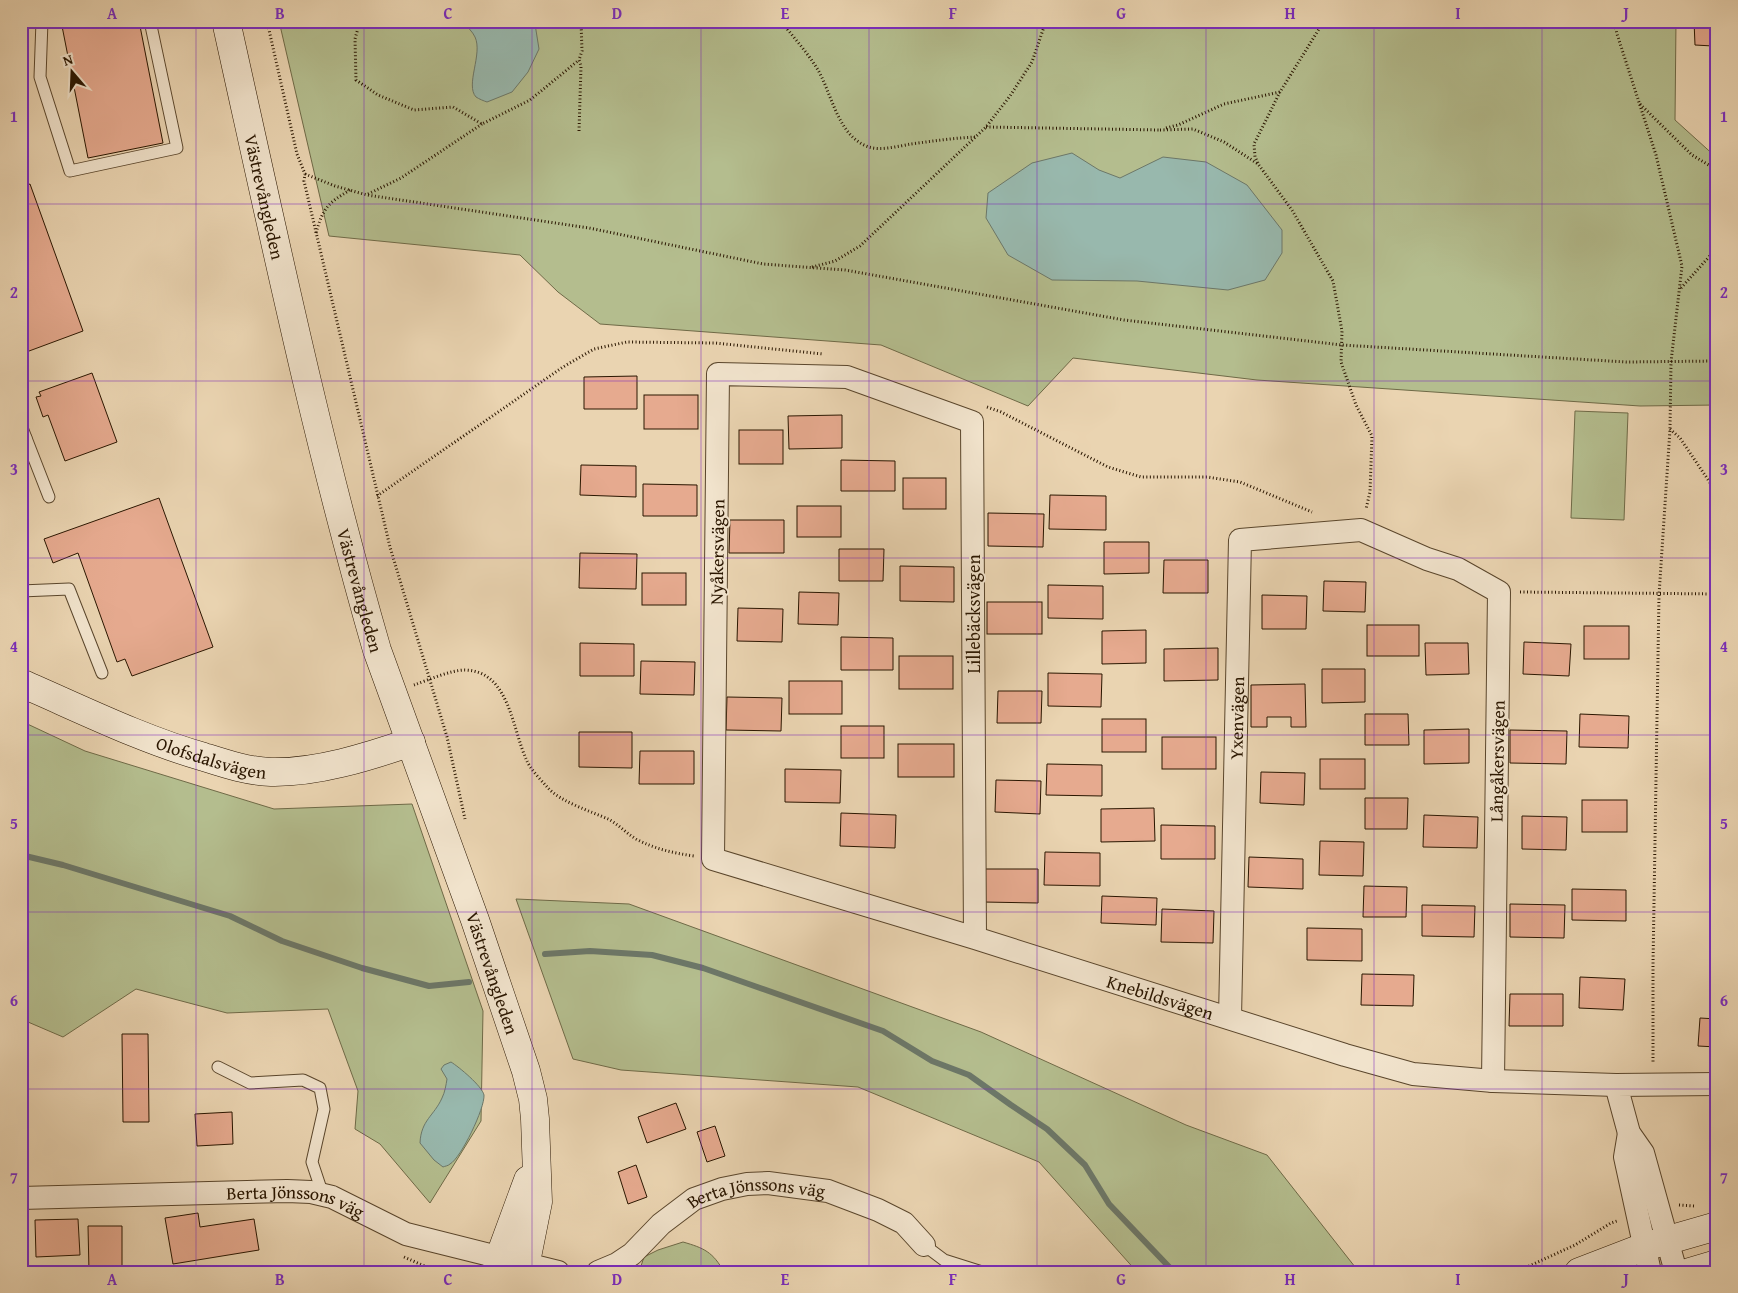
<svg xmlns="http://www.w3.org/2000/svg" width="1738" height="1293" viewBox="0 0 1738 1293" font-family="'Gentium Book Plus',serif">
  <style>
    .green { fill: #b4bd8e; stroke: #6f6a47 }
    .water { fill: #98b8ad; stroke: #6c7768 }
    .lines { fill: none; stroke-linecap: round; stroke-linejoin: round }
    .stream { stroke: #6c7768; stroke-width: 6 }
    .building { fill: #e6aa8f; stroke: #2a1600 }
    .lane-casing { stroke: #5a462c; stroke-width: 13 }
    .street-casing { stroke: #5a462c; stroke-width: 24 }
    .secondary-casing { stroke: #2a1600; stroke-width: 29 }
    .path { stroke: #2a1600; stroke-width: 3; stroke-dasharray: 1 2.5; stroke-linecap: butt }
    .lane { stroke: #f1e3cc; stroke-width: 11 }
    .street { stroke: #f1e3cc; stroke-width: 22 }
    .secondary { stroke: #f1e3cc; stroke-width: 28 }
    .grid { fill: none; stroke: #7b2cbf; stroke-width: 1; stroke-opacity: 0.55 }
    .labels { text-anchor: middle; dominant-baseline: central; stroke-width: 4; stroke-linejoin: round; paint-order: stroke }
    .street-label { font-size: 18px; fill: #2a1600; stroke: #f1e3cc }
    .neatline { fill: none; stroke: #7b2cbf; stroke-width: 2 }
    .grid-label { font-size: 16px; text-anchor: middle; font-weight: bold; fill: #7b2cbf }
  </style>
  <rect width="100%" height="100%" fill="#ead4b1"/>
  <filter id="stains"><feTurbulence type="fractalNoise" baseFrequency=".004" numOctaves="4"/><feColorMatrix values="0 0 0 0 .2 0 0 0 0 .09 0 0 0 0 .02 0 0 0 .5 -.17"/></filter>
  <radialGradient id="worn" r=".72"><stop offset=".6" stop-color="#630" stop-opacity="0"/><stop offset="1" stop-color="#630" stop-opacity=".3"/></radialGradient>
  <!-- green -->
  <g class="green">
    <path d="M279,21H1676L1675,120L1717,158V405L1640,406L1257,380L1073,358L1028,406L881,345L600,324L558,292L520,255L329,236Z"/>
    <path d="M1575,411L1628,413L1624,520L1571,518Z"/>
    <path d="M21,721L85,751L274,809L412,804L483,1011L481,1121L430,1203L380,1144L355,1129L358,1091L328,1009L227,1013L136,989L63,1037L21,1019Z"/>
    <path d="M516,899L629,904L981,1032L1186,1125L1267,1155L1359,1272H1137L1039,1162L858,1087L621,1070L573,1059Z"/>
    <path d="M683,1242C704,1248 713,1252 724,1272H639L644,1257L658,1250Z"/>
  </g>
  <!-- water -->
  <g class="water">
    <path d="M463,21H532L535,24L539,49L528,72L512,92L487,102C484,101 479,99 476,97C465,85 483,54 475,37C473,32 466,26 463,21Z"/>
    <path d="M1072,153L1099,170L1120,178L1163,157L1206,162L1247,185L1282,230V253L1265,280L1228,290L1137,281L1052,280L1008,255L986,218L988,193L1032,163Z"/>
    <path d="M451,1062C459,1067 482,1086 484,1095C485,1108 461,1158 450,1164C448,1166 445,1166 443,1167L434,1160L420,1143C421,1120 434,1116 442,1098C445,1092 446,1085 447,1079L441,1069L444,1065Z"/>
  </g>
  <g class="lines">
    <!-- stream -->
    <g class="stream">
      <path d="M21,855L63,865L230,916L282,941L362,968L429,986L469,982"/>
      <path d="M545,954L590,951L652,955L703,968L883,1031L932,1061L969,1075L1011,1105L1047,1129L1085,1165L1109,1204L1174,1272"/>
    </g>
  </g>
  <!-- building -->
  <g class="building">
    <path d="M61,21H139L163,143L88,158Z"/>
    <path d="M1694,21H1717V66H1713V46L1695,45Z"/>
    <path d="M30,184L83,331L21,354V187Z"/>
    <path d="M92,373L117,442L65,461L48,415L43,417L36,397L41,396L39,392Z"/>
    <path d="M637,376V409H584V377Z"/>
    <rect x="644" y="395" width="54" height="34"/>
    <path d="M842,415V448L789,449L788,416Z"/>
    <rect x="739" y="430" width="44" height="34"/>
    <path d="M841,460L895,461V491H841Z"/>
    <path d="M581,465L636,466V497L580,495Z"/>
    <rect x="903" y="478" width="43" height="31"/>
    <path d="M643,484L697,485V516H643Z"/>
    <path d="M1050,495L1106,496V530L1049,529Z"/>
    <path d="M159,498L213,647L132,676L125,659L117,662L78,553L53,563L44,539Z"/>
    <rect x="797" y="506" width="44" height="31"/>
    <path d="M988,513L1044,514L1043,547L988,546Z"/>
    <path d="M730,520H784V553H729Z"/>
    <path d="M1104,542H1149V573L1104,574Z"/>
    <path d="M839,549H884L883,581H839Z"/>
    <path d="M580,553L637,554L636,589L579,588Z"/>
    <path d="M1164,560H1208V593H1163Z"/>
    <path d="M900,566L954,567V602L900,601Z"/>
    <rect x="642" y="573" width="44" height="32"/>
    <path d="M1324,581L1366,582L1365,612L1323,611Z"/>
    <path d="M1048,585L1103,586V619L1048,618Z"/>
    <path d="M799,592L839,593L838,625L798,624Z"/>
    <path d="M1262,595L1307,596L1306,629H1262Z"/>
    <rect x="987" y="602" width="55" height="32"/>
    <path d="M738,608L783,609L782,642L737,641Z"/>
    <rect x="1367" y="625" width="52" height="31"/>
    <rect x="1584" y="626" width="45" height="33"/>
    <path d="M1146,630V663L1102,664V631Z"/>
    <path d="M841,637L893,638V670H841Z"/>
    <path d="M1524,642L1571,644L1569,676L1523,674Z"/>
    <path d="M580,643L634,644V676H580Z"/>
    <path d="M1425,643H1468L1469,674L1426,675Z"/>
    <path d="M1218,648V680L1164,681V649Z"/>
    <rect x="899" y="656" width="54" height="33"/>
    <path d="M641,661L695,662L694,695L640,694Z"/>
    <path d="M1322,669H1365V702L1322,703Z"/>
    <path d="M1048,673L1102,674L1101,707L1048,706Z"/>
    <rect x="789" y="681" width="53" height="33"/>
    <path d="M1305,684L1306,727H1291V717H1267V727H1251V685Z"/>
    <path d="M998,691H1042L1041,723H997Z"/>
    <path d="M727,697L782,698L781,731L726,730Z"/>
    <path d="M1365,714H1408L1409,745H1365Z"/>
    <path d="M1580,714L1629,716L1628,748L1579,747Z"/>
    <rect x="1102" y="719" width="44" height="33"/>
    <rect x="841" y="726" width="43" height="32"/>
    <path d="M1469,729V763L1424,764V730Z"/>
    <path d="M1510,730L1567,731L1566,764L1510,763Z"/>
    <path d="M579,732H632V768L579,767Z"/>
    <rect x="1162" y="737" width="54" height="32"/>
    <rect x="898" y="744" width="56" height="33"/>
    <path d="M640,751H694V784H639Z"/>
    <rect x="1320" y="759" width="45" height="30"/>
    <path d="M1047,764L1102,765V796L1046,795Z"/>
    <path d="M785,769L841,770L840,803L785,802Z"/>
    <path d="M1261,772L1305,773L1304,805L1260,803Z"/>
    <path d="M996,780L1041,781L1040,814L995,812Z"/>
    <path d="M1365,798H1408L1407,829H1365Z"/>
    <rect x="1582" y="800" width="45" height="32"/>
    <path d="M1154,808L1155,841L1101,842V809Z"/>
    <path d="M841,813L896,815L895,848L840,846Z"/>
    <path d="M1424,815L1478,817L1477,848L1423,847Z"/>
    <path d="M1522,816L1567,817L1566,850L1522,849Z"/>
    <path d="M1161,825L1215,826V859H1161Z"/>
    <path d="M1320,841L1364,842L1363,876L1319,875Z"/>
    <path d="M1045,852L1100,853V886L1044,885Z"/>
    <path d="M1249,857L1303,859V889L1248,887Z"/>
    <path d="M984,869H1038V903L983,902Z"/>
    <path d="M1364,886L1407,887L1406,917H1363Z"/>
    <path d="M1572,889L1626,890V921L1572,920Z"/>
    <path d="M1102,896L1157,898L1156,925L1101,923Z"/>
    <path d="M1510,904L1565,905L1564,938L1510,937Z"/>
    <path d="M1422,905L1475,906L1474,937L1422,936Z"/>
    <path d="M1162,909L1214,911L1213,943L1161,942Z"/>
    <path d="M1307,928L1362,929V961L1307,960Z"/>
    <path d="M1362,974L1414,975L1413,1006L1361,1005Z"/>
    <path d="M1580,977L1625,979L1623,1010L1579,1008Z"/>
    <path d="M1510,994H1563V1026H1509Z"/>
    <path d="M1700,1018L1717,1019V1047L1698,1046Z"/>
    <path d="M122,1034H148L149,1122H123Z"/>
    <path d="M676,1103L686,1129L647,1143L638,1117Z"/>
    <path d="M21,1108H24L26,1149H21Z"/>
    <path d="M232,1112L233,1144L197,1146L195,1114Z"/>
    <path d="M715,1126L725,1156L707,1162L697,1132Z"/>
    <path d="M636,1165L647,1197L628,1204L618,1172Z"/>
    <path d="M198,1213L200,1227L254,1219L259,1250L173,1264L165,1218Z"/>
    <path d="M78,1219L80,1255L36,1257L35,1220Z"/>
    <path d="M88,1226H122V1272H89Z"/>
  </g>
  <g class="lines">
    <defs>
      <g id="lane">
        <path d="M42,21L40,77L70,171L177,148L150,21"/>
        <path d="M21,425L26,438L21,440"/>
        <path d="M26,438L49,497"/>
        <path d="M21,591L69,589L102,673"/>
        <path d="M218,1067L250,1083L303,1080L320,1088L324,1109L312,1162L323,1195"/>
        <path d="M924,1245L944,1260L982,1272"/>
      </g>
      <g id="street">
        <path id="s1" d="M975,938L972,422L847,377L718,374L713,859L975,938L1345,1055L1413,1074L1493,1081L1616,1085"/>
        <path id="s2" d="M1230,1018L1240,540L1361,530L1427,559L1458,569L1499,592L1493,1081"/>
        <path d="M1629,1133L1625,1157L1650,1272"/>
        <path id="s3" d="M21,1198L287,1191L311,1192L332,1197L406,1234L558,1272"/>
        <path id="s4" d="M598,1272L617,1264L632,1254L661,1224L694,1199L722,1189L747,1184L768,1183L828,1191L878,1210L904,1223L924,1245"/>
        <path d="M1676,1272L1643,1153L1629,1133L1616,1085L1717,1084"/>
      </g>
      <g id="secondary">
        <path id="s5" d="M226,21C273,232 317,443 377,650L475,920L526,1071L533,1099L535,1119L538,1202L524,1272"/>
        <path id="s6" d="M21,683C81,709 141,739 204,757C226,764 247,771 271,772C316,773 368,757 411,742"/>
        <path d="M496,1272L500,1256L528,1180"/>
        <path d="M1579,1272L1644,1247L1717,1226"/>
        <path d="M1690,1272L1717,1264"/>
      </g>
    </defs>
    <!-- lane casing -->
    <use href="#lane" class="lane-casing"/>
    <!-- street casing -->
    <use href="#street" class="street-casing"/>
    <!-- secondary casing -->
    <use href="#secondary" class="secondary-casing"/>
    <!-- path -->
    <g class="path">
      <path d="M267,21L297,154L305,174L304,181L390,547L447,737L465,819"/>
      <path d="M360,21L355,39L356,80L378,95L414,110L453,107L482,124L530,100L579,60"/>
      <path d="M781,21C793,37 808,53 818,70C832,94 838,137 869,147C881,151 899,146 911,144C933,141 954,138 975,137"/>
      <path d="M1614,21L1617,34L1656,155L1682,266L1671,362L1670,429L1659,595L1653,964V1064"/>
      <path d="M1640,104L1692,155L1717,170"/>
      <path d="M986,127L1160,130"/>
      <path d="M1166,128L1178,125L1224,104L1280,92L1324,21"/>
      <path d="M1160,130L1193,129L1224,142L1258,164L1292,210L1333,281L1342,331L1341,362L1356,405L1372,436L1370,492L1366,509"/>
      <path d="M579,131L581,66L579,60L582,51L581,21"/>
      <path d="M1258,163L1255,157L1254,144L1280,92"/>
      <path d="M305,174L335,186L367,195L589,228L763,264L845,270L1124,320L1342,345L1626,362L1717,361"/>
      <path d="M368,194L401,178L482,124"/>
      <path d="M316,233C323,208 328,203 350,190"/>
      <path d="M812,267L835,261L860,246L986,127L1010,96L1032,62L1046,21"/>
      <path d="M1681,288L1717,248"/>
      <path d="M987,407L1001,412L1108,467L1141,477H1207L1240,482L1312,512"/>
      <path d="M1670,429L1680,438L1717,493"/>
      <path d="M377,496L563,367L594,349L627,342L715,343L823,354"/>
      <path d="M1520,592L1717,594"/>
      <path d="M414,685C428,680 451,670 465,670C510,671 512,730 527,761C531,770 541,780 548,788C561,802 590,811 608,819C618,824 626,833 636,839C655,849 673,853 694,856"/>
      <path d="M1712,1192C1710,1181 1710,1167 1717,1158"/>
      <path d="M1679,1205L1695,1206"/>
      <path d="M404,1257L438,1272"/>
      <path d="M1516,1272L1575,1245L1611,1223L1617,1221"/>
    </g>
    <!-- lane -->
    <use href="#lane" class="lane"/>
    <!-- street -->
    <use href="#street" class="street"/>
    <!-- secondary -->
    <use href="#secondary" class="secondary"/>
  </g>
  <!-- grid -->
  <path class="grid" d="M196,21V1272M364,21V1272M532,21V1272M701,21V1272M869,21V1272M1037,21V1272M1206,21V1272M1374,21V1272M1542,21V1272M21,204H1717M21,381H1717M21,558H1717M21,735H1717M21,912H1717M21,1089H1717"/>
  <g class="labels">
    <!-- street labels -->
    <g class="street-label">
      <text stroke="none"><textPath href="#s5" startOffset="180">Västrevångleden</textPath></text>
      <text transform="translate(717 552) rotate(-89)">Nyåkersvägen</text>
      <text stroke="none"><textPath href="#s5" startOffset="585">Västrevångleden</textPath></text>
      <text transform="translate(973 614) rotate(-90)">Lillebäcksvägen</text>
      <text stroke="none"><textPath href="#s2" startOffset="300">Yxenvägen</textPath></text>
      <text stroke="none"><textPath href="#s6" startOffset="205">Olofsdalsvägen</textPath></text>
      <text transform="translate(1497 761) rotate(-89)">Långåkersvägen</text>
      <text stroke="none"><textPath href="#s5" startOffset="990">Västrevångleden</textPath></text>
      <text stroke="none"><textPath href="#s1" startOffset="1731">Knebildsvägen</textPath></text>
      <text stroke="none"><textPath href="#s4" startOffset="185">Berta Jönssons väg</textPath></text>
      <text stroke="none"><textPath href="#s3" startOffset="276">Berta Jönssons väg</textPath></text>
    </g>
  </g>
  <!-- margin -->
  <rect width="1738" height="1293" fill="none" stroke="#ead4b1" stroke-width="55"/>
  <!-- north arrow -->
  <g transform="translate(72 72) rotate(341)" stroke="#f1e3cc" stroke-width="4" paint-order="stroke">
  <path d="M0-4L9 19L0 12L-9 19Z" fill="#2a1600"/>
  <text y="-8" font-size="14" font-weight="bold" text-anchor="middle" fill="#2a1600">N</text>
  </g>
  <rect x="28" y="28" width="1682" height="1238" class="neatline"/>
  <g class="grid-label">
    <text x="112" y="19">A</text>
    <text x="280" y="19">B</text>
    <text x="448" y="19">C</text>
    <text x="617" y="19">D</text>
    <text x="785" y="19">E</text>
    <text x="953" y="19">F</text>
    <text x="1121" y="19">G</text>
    <text x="1290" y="19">H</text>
    <text x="1458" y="19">I</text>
    <text x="1626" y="19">J</text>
    <text x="14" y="122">1</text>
    <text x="1724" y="122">1</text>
    <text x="14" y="298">2</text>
    <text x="1724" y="298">2</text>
    <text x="14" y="475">3</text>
    <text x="1724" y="475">3</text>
    <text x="14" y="652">4</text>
    <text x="1724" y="652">4</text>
    <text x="14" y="829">5</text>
    <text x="1724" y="829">5</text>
    <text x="14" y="1006">6</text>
    <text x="1724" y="1006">6</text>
    <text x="14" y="1183">7</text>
    <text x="1724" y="1183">7</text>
    <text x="112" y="1285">A</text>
    <text x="280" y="1285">B</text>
    <text x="448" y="1285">C</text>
    <text x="617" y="1285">D</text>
    <text x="785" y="1285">E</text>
    <text x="953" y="1285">F</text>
    <text x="1121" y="1285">G</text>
    <text x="1290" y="1285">H</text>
    <text x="1458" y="1285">I</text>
    <text x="1626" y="1285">J</text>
  </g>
  <rect width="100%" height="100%" filter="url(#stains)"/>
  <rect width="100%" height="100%" fill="url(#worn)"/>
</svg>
